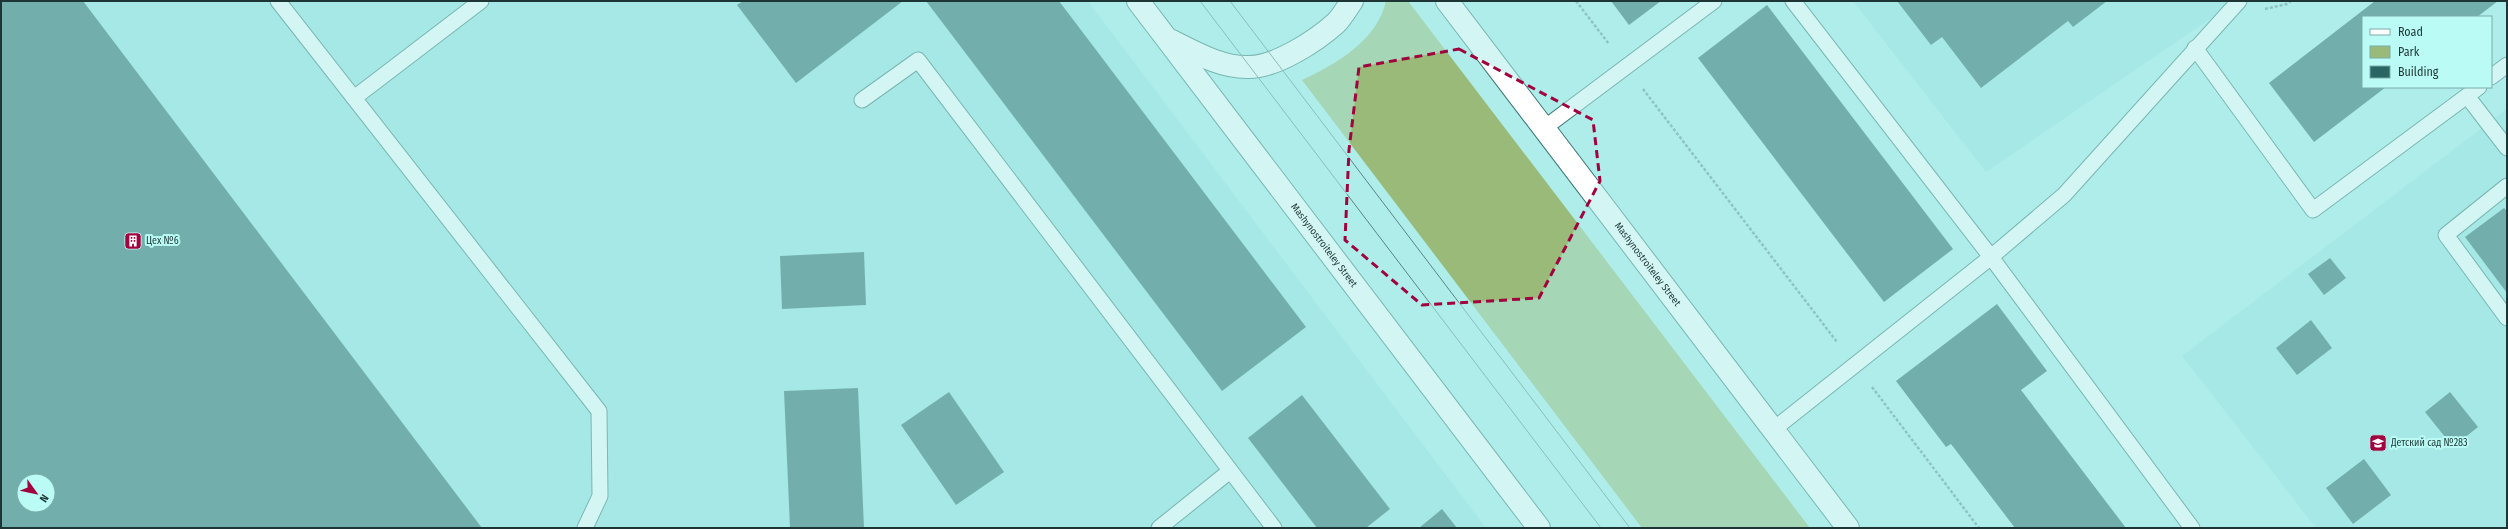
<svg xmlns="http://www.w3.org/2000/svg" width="2508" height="529" viewBox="0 0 2508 529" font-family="'Fira Sans Condensed',sans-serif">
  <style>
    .built { fill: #9ae3df; fill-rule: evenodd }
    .green { fill: #99ba79 }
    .building { fill: #296562; fill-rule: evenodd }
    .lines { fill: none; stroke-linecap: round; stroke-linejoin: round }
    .service-casing { stroke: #387572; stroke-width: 17 }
    .primary-casing { stroke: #387572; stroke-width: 24 }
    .path { stroke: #669290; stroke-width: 2.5; stroke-dasharray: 3 2; stroke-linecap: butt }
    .service { stroke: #fff; stroke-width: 15 }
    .primary { stroke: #fff; stroke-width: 22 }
    .tram { stroke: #5c8583; stroke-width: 1 }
    .marked { fill: none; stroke: #a1033e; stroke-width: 3; stroke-dasharray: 8 5; stroke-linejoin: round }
    .labels { text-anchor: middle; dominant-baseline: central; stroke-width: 4; stroke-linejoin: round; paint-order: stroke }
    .poi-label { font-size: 10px; fill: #1d3635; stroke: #bbfbf6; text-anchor: start }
    .street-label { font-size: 10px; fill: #1d3635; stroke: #bbfbf6 }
  </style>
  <rect width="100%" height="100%" fill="#aeede9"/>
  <!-- built -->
  <g class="built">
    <path d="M1,1H1088L1486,528H1ZM24,481H48V505H24Z"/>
    <path d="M1853,1H2236L1986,172Z"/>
    <path d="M2507,109V528H2316L2182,356Z"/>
  </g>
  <!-- green -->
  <path class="green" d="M1386,1H1408L1810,528H1642L1302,80C1336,64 1377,41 1386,1Z"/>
  <!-- building -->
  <g class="building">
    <path d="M1,1H83L482,528H1ZM24,481H48V505H24Z"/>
    <path d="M743,1H903L796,83L737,5Z"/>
    <path d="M926,1H1059L1306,327L1222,391Z"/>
    <path d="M1611,1H1661L1629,25Z"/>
    <path d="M1897,1H2107L2073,27L2068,21L1981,88L1942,37L1931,45Z"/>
    <path d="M2375,1H2498L2477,17H2363V87H2386L2314,142L2269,83Z"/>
    <path d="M1767,5L1953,249L1884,302L1698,58Z"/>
    <path d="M2504,208L2507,211V293L2465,237Z"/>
    <path d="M864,252L866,305L782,309L780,256Z"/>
    <path d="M2330,258L2346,278L2324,295L2308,274Z"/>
    <path d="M1997,304L2047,371L2021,390L2126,528H2015L1951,444L1946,447L1896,381Z"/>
    <path d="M2311,320L2332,348L2297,375L2276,348Z"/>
    <path d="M858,388L864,528H790L784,391Z"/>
    <path d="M949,392L1004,472L956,505L901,425Z"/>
    <path d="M2450,392L2478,427L2453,447L2425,412Z"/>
    <path d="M1302,395L1390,509L1366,528H1317L1248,438Z"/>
    <path d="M2364,459L2391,495L2353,524L2326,488Z"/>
    <path d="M1442,509L1457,528H1419Z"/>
  </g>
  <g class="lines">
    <defs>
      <g id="service">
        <path d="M278,1L599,411L600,496L585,528"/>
        <path d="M1793,1L1991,257L2192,528"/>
        <path d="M2195,48L2313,210L2479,87"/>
        <path d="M2491,77L2507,65"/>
        <path d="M2467,96L2507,148"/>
        <path d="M354,98L481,1"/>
        <path d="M862,100L918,60L1274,528"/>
        <path d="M1543,129L1714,1"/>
        <path d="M2507,186L2446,235L2507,318"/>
        <path d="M1774,429L1991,257L2064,195L2239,1"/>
        <path d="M1159,528L1230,471"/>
      </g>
      <g id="primary">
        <path id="s1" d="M1138,1L1539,528"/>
        <path id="s2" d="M1447,1L1848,528"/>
        <path d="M1172,41C1196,53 1222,68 1249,67C1276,67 1316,41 1336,23C1342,17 1347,8 1352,1"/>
      </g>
    </defs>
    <!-- service casing -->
    <use href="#service" class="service-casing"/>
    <!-- primary casing -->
    <use href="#primary" class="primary-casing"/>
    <!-- path -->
    <g class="path">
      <path d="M1576,1L1609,44"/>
      <path d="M2265,9L2287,4L2291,1"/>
      <path d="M1643,89L1837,342"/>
      <path d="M1872,387L1979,528"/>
    </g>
    <!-- service -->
    <use href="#service" class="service"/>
    <!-- primary -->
    <use href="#primary" class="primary"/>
    <!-- tram -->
    <g class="tram">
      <path d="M1200,1L1601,528"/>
      <path d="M1230,1L1630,528"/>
    </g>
  </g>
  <!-- marked area -->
  <path d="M0 0H2508V529H0ZM1459,49L1593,120L1600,181L1539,298L1422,305L1345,240L1349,150L1359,67Z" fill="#aeede9" fill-opacity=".55" fill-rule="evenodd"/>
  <path class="marked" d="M1459,49L1593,120L1600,181L1539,298L1422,305L1345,240L1349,150L1359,67Z"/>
  <!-- icons -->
  <defs>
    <symbol id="building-square" viewBox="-11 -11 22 22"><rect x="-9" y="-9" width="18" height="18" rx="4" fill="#a1033e" stroke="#bbfbf6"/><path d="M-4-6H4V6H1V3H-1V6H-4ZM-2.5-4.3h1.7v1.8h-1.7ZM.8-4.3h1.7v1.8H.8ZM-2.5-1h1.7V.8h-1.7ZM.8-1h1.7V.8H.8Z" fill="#fff"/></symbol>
    <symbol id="school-square" viewBox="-11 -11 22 22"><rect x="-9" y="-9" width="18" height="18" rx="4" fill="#a1033e" stroke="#bbfbf6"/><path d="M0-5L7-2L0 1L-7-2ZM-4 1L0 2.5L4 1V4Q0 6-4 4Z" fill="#fff"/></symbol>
  </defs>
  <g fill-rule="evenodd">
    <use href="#building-square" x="123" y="231" width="20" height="20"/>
    <use href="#school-square" x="2368" y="433" width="20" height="20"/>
  </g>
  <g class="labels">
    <!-- poi labels -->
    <g class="poi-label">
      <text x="146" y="241">Цех №6</text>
      <text x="2391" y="443">Детский сад №283</text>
    </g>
    <!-- street labels -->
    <g class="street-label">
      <text stroke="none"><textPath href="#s1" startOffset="307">Mashynostroiteley Street</textPath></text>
      <text stroke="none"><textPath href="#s2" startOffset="331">Mashynostroiteley Street</textPath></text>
    </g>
  </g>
  <!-- border -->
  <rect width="2508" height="529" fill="none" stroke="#1d3635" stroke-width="4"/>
  <!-- legend -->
  <rect x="2362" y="16" width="130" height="72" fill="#bbfbf6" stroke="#7caca9"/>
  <rect x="2370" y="29" width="20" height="6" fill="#ffffff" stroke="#7caca9"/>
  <text x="2398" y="36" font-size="12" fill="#1d3635">Road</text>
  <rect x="2370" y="46" width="20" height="12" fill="#99ba79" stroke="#7caca9"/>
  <text x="2398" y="56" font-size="12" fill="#1d3635">Park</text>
  <rect x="2370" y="66" width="20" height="12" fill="#296562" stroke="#7caca9"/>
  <text x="2398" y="76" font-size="12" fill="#1d3635">Building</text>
  <!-- north arrow -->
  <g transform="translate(36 493) rotate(123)"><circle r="19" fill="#bbfbf6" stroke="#7caca9"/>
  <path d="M0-3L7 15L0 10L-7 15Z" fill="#a1033e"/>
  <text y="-6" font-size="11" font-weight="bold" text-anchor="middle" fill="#1d3635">N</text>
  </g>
</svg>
